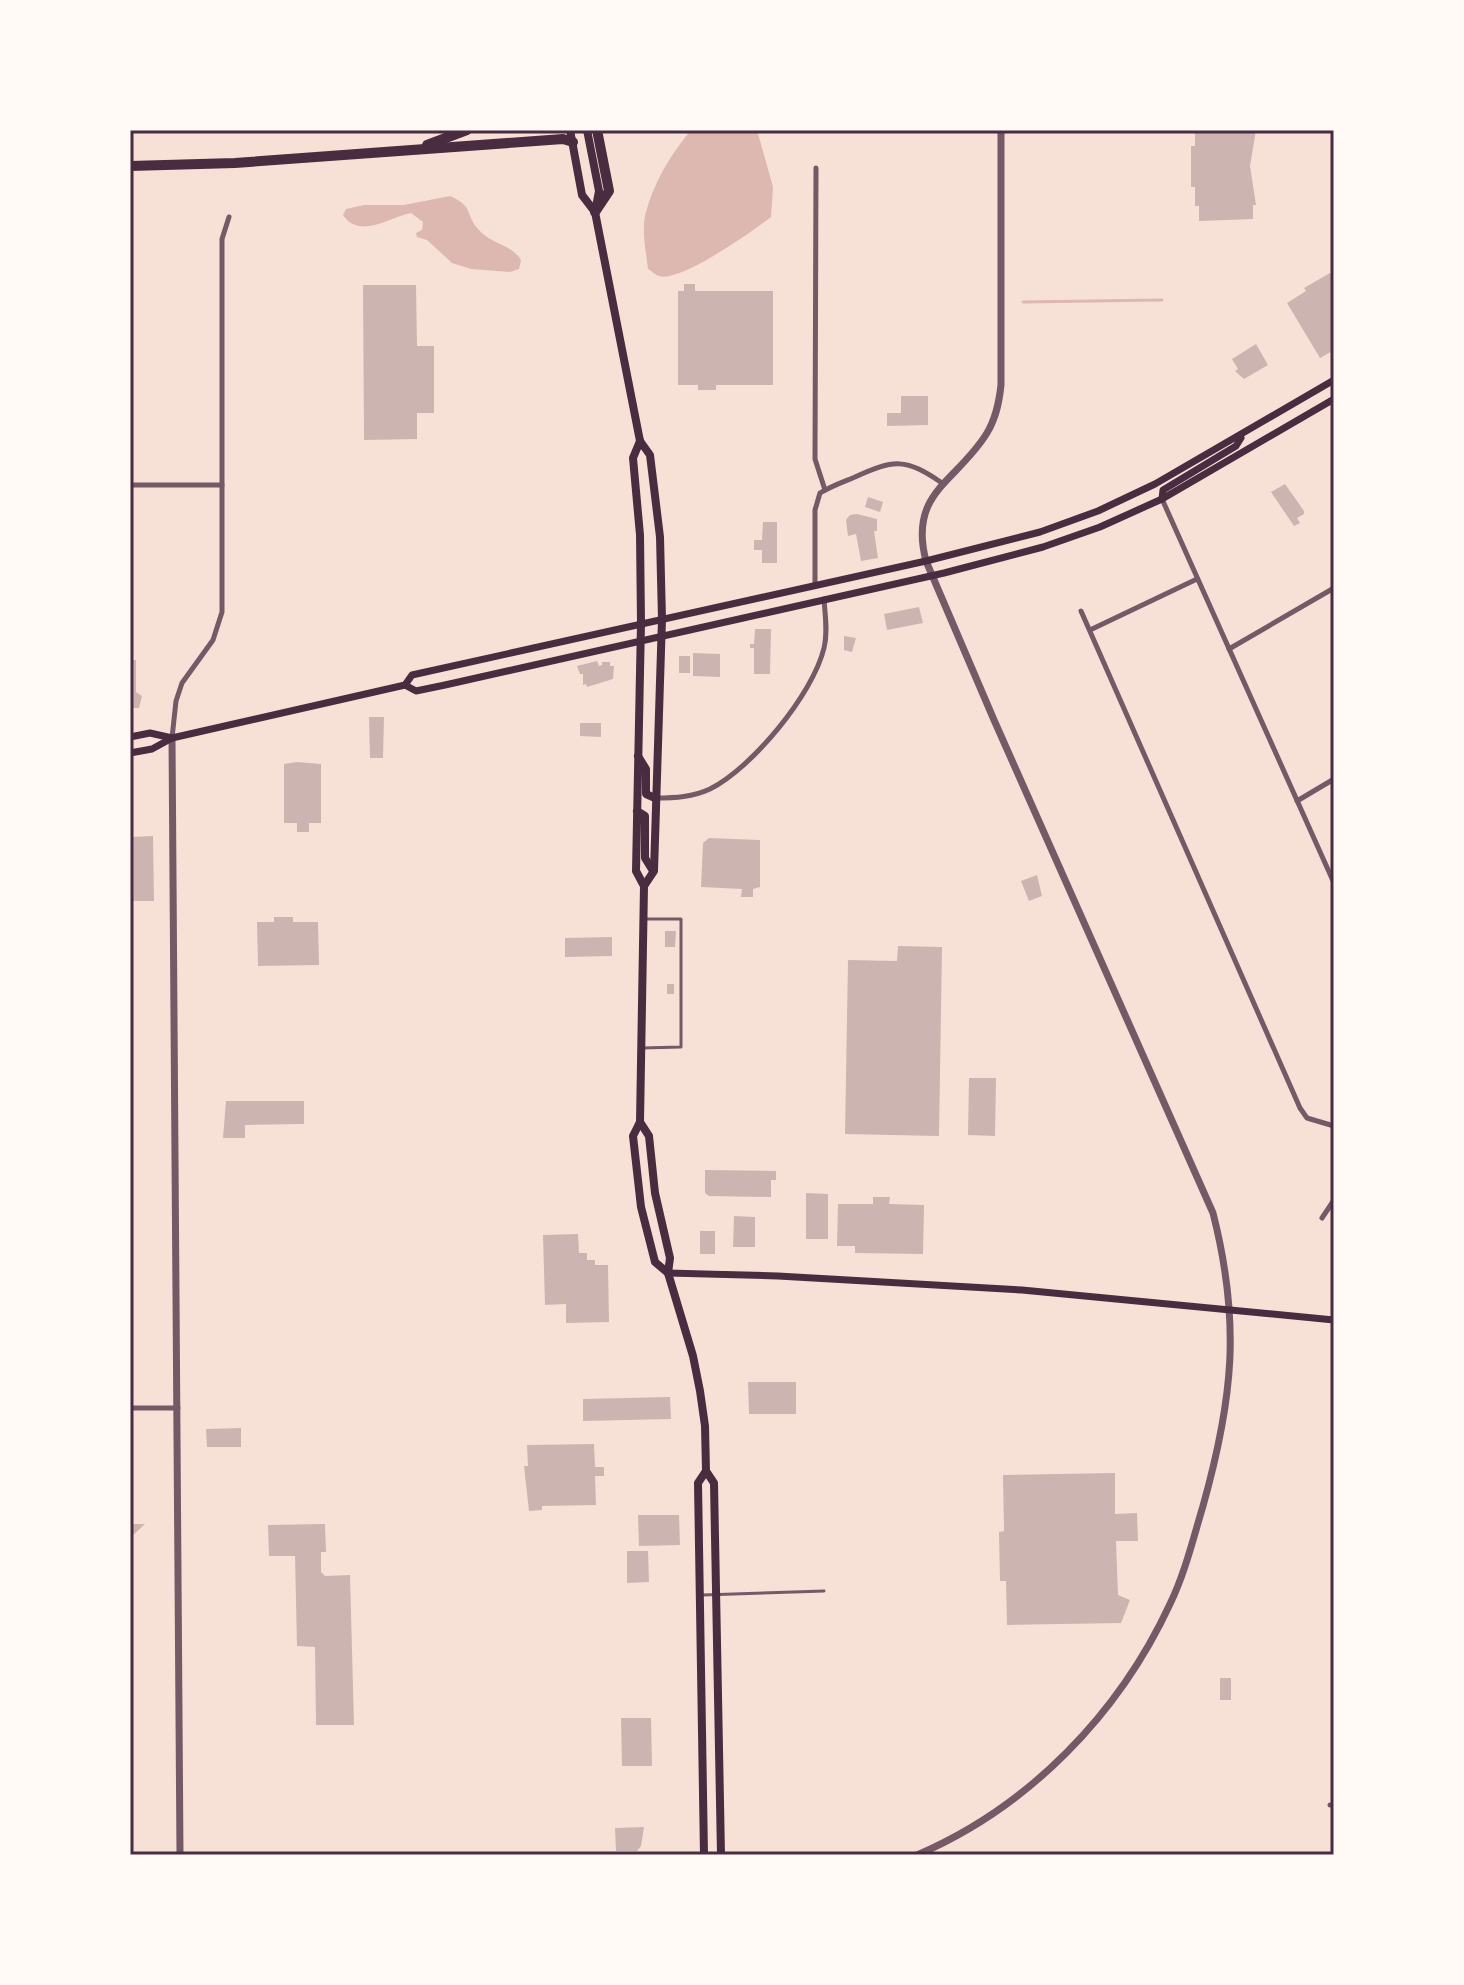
<svg xmlns="http://www.w3.org/2000/svg" width="1464" height="1985" viewBox="0 0 1464 1985" font-family="'Work Sans',sans-serif">
  <style>
    .water { fill: #dcb8b0 }
    .lines { fill: none; stroke-linecap: round; stroke-linejoin: round }
    .stream { stroke: #dcb8b0; stroke-width: 3 }
    .building { fill: #ccb4b1 }
    .service { stroke: #755966; stroke-width: 3 }
    .minor { stroke: #755966; stroke-width: 5 }
    .tertiary { stroke: #755966; stroke-width: 7 }
    .secondary { stroke: #4a2c40; stroke-width: 7 }
    .primary { stroke: #4a2c40; stroke-width: 8 }
    .motorway { stroke: #4a2c40; stroke-width: 10 }
    .neatline { fill: none; stroke: #4a2c40; stroke-width: 3 }
  </style>
  <rect width="100%" height="100%" fill="#f7e1d7"/>
  <!-- water -->
  <g class="water">
    <path d="M691,130H757L773,187L771,217C753,231 680,283 659,276C655,275 652,271 648,269C646,251 641,230 646,212C654,182 671,154 691,130Z"/>
    <path d="M450,196C475,207 464,214 479,230C491,244 511,244 521,260L519,269L510,272L471,269L452,263L427,240L417,237L416,233L422,230L423,222L411,213C389,217 360,240 343,215L346,209L364,205H404Z"/>
  </g>
  <g class="lines">
    <!-- stream -->
    <path class="stream" d="M1023,302L1162,300"/>
  </g>
  <!-- building -->
  <g class="building">
    <path d="M1195,130H1256L1250,166L1256,205H1253V219L1199,221V206H1195V187H1191V146H1195Z"/>
    <path d="M1330,273L1332,276L1334,275V350L1320,358L1287,303L1306,291L1304,288Z"/>
    <path d="M684,284H695V291H773V385H716V390H698V385H678V291H684Z"/>
    <path d="M363,285H416L417,346H434V413H417V439L364,440Z"/>
    <path d="M1256,344L1268,365L1244,379L1235,371L1238,369L1232,359Z"/>
    <path d="M901,396H928V425L887,426V413H901Z"/>
    <path d="M1285,484L1304,511V514L1297,518L1300,523L1294,526L1271,492Z"/>
    <path d="M868,497L883,502L880,512L865,507Z"/>
    <path d="M857,514L877,519V531H874L878,558L861,561L856,534L848,536L846,520L850,515Z"/>
    <path d="M763,522H777V563H762V550H754V540H762Z"/>
    <path d="M919,607L923,623L887,630L884,614Z"/>
    <path d="M755,629H771L770,674H754V648H750V644H754Z"/>
    <path d="M844,636L856,638L852,652L844,650Z"/>
    <path d="M693,653L720,654V677L693,676Z"/>
    <rect x="679" y="656" width="11" height="17"/>
    <path d="M130,660H136V692L142,696L139,708H130Z"/>
    <path d="M597,661L599,666L602,665V662H610V666H614L613,679L587,687L586,684L583,685V674H580L577,666Z"/>
    <path d="M369,717H384L383,758H370Z"/>
    <path d="M580,723H601V737L580,736Z"/>
    <path d="M297,762L321,764V823H309V832H297V823H284V764Z"/>
    <path d="M153,836L154,901H130V837Z"/>
    <path d="M709,838L760,840V887L753,889V897H741L742,889L701,887L703,843Z"/>
    <path d="M1037,875L1042,896L1029,901L1021,881Z"/>
    <path d="M274,917H293V922H318L319,965L258,966L257,922H274Z"/>
    <path d="M665,931H676L675,947H665Z"/>
    <path d="M612,937V956L565,957V938Z"/>
    <path d="M898,946L942,947L939,1136L845,1134L848,960L897,961Z"/>
    <rect x="667" y="984" width="7" height="10"/>
    <path d="M969,1078H996L995,1136L968,1135Z"/>
    <path d="M226,1101H304V1124L245,1125V1138H223Z"/>
    <path d="M705,1170L776,1171V1180H771V1197L709,1196L705,1193Z"/>
    <path d="M806,1193L828,1194V1239H806Z"/>
    <path d="M873,1197H890L889,1204L924,1205L923,1254L855,1253V1246H837L838,1204H873Z"/>
    <path d="M734,1216L755,1217V1247H733Z"/>
    <rect x="700" y="1231" width="15" height="23"/>
    <path d="M578,1234L579,1253H587V1260H595V1265H608L609,1322L566,1323V1304L545,1305L543,1235Z"/>
    <path d="M748,1382H796V1414H749Z"/>
    <path d="M670,1397L671,1419L583,1421V1399Z"/>
    <path d="M241,1428V1447H207L206,1429Z"/>
    <path d="M594,1444L595,1467H604V1476H595L596,1505L542,1506V1510L529,1511L524,1466H528L527,1445Z"/>
    <path d="M1115,1473V1514L1137,1513L1138,1541H1116L1118,1595L1130,1600L1121,1623L1007,1625L1006,1581H1000L999,1532L1004,1531L1003,1475Z"/>
    <path d="M638,1515H679L680,1545L639,1546Z"/>
    <path d="M130,1524H145L130,1538Z"/>
    <path d="M325,1524L326,1552H321V1572L325,1576L350,1575L354,1725H316L315,1647L297,1646L295,1556H269L268,1525Z"/>
    <path d="M627,1551H648L649,1582L627,1583Z"/>
    <rect x="1220" y="1678" width="11" height="22"/>
    <path d="M621,1718H651L652,1766H622Z"/>
    <path d="M644,1827L641,1846L637,1851H616L615,1828Z"/>
  </g>
  <g class="lines">
    <!-- service -->
    <g class="service">
      <path d="M642,1048L681,1047V919H644"/>
      <path d="M703,1595L824,1591"/>
    </g>
    <!-- minor -->
    <g class="minor">
      <path d="M816,168L815,459L825,490"/>
      <path d="M130,485H222"/>
      <path d="M1162,499L1334,883"/>
      <path d="M815,584V510L820,493C831,486 843,482 855,477C894,459 906,458 942,483"/>
      <path d="M1081,611L1300,1108L1307,1118L1334,1126"/>
      <path d="M1090,630L1197,579"/>
      <path d="M1229,649L1334,588"/>
      <path d="M172,738L176,701L182,683L213,640L222,612V239L229,217"/>
      <path d="M656,798C675,798 693,797 710,789C752,768 813,694 824,648C828,632 825,615 824,599"/>
      <path d="M1297,801L1334,779"/>
      <path d="M1322,1218L1334,1200"/>
      <path d="M130,1408H178"/>
      <path d="M1330,1805H1334"/>
    </g>
    <!-- tertiary -->
    <g class="tertiary">
      <path d="M172,738L180,1855"/>
      <path d="M917,1855C1029,1807 1119,1714 1170,1604C1185,1573 1193,1539 1203,1506C1233,1399 1241,1323 1213,1213L994,720L926,561C908,492 957,482 987,433C996,418 999,403 1001,385V130"/>
    </g>
    <!-- secondary -->
    <g class="secondary">
      <path d="M1162,499L1163,490L1236,446L1241,438"/>
      <path d="M405,685L416,691L445,685L944,573L1043,547L1100,527L1162,499L1334,399"/>
      <path d="M130,737L150,733L172,738"/>
      <path d="M130,753L152,749L172,738L405,685L412,675L926,561L1040,532L1098,511L1155,484L1334,380"/>
      <path d="M668,1273L778,1276L1022,1290L1334,1320"/>
    </g>
    <!-- primary -->
    <g class="primary">
      <path d="M570,130L582,195L595,212"/>
      <path d="M587,130L599,191L595,212L640,441L650,455L660,537L662,619L654,871L644,886L640,1122L633,1136L641,1207L655,1262L668,1273"/>
      <path d="M640,441L633,458L640,535L641,623L636,871L644,886"/>
      <path d="M638,756L646,769V794L655,798"/>
      <path d="M637,811L645,816V858L653,871"/>
      <path d="M640,1122L649,1136L655,1193L670,1258L668,1273L693,1356L700,1391L705,1426L706,1471L698,1483L704,1855"/>
      <path d="M706,1471L714,1483L721,1855"/>
    </g>
    <!-- motorway -->
    <g class="motorway">
      <path d="M427,145L467,130"/>
      <path d="M130,166L235,163L563,139L573,142"/>
      <path d="M595,212L609,191L597,130"/>
    </g>
  </g>
  <!-- border -->
  <rect width="1464" height="1985" fill="none" stroke="#fffaf5" stroke-width="264"/>
  <rect x="132" y="132" width="1200" height="1721" class="neatline"/>
</svg>
